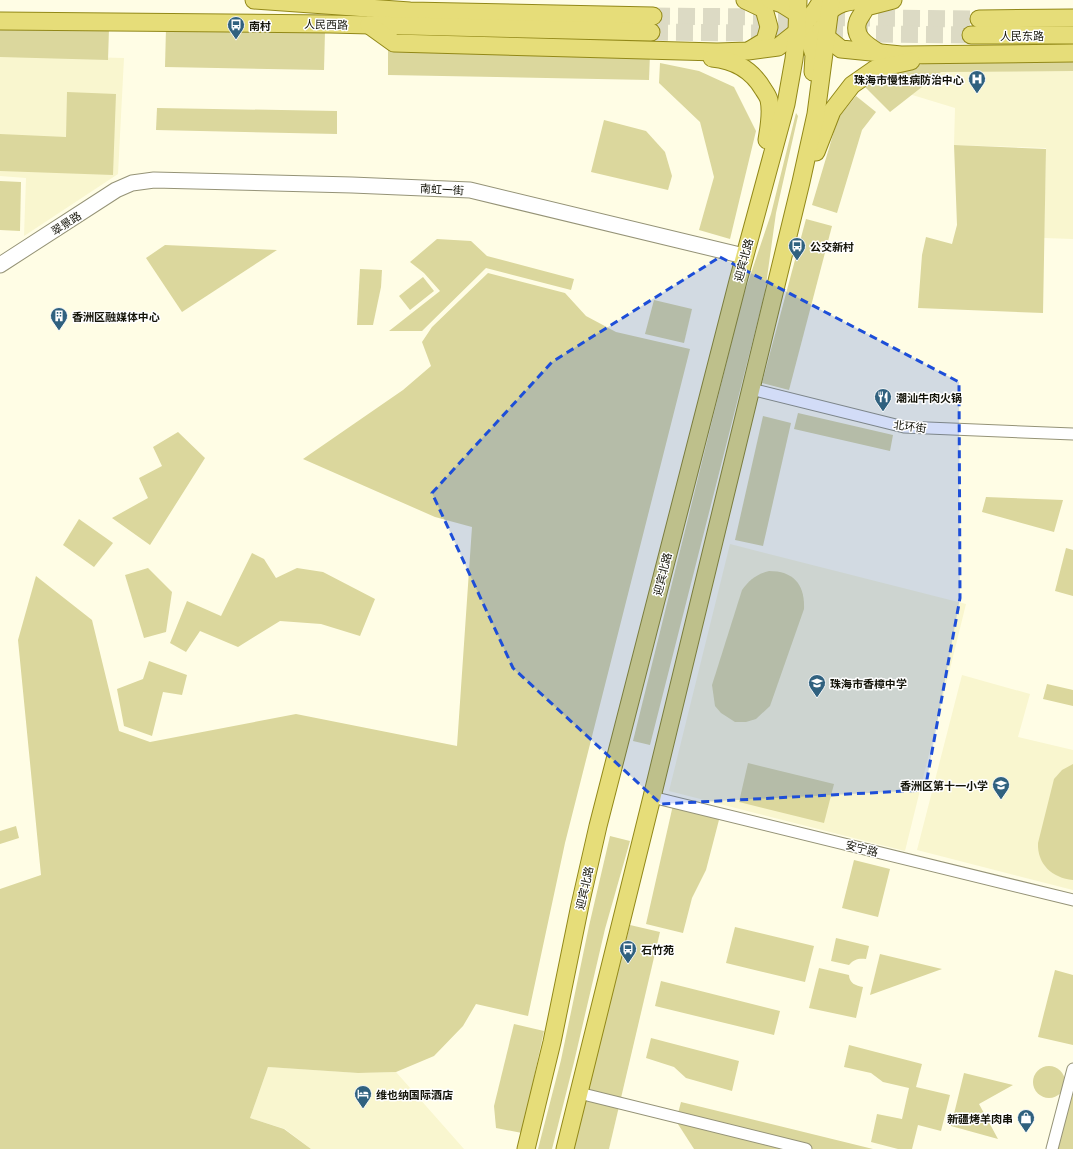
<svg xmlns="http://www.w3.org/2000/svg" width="1073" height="1149" viewBox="0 0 1073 1149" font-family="'Noto Sans','Noto Sans SC',sans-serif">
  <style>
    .built { fill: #f9f6cf }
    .green { fill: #dbd79d }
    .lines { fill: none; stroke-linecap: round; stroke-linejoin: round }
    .primary-tunnel { stroke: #dcdac4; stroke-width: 17; stroke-dasharray: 17 8; stroke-linecap: butt }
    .minor-casing { stroke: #959377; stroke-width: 13 }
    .secondary-casing { stroke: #959377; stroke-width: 17 }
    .primary-casing { stroke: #928818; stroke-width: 19 }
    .minor { stroke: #fff; stroke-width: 11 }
    .secondary { stroke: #fff; stroke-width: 15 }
    .primary { stroke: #e6dd79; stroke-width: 17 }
    .marked { fill: #1d4ed8; fill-opacity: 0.2; stroke: #1d4ed8; stroke-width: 3; stroke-dasharray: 8 5; stroke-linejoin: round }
    .labels { text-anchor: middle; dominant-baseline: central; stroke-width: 3; stroke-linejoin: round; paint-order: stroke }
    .street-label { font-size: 11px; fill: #141409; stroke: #fff }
    .poi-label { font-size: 11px; font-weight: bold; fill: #141409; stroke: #fff; text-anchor: start }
  </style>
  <rect width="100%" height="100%" fill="#fffde5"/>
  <!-- built -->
  <g class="built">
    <path d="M1073,53V239L1044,238L1046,148L954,145L955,108L860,79L905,62Z"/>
    <path d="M0,55L124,58L118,174L24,236L26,178L0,176Z"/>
    <path d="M730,544L966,604L905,851L669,791Z"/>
    <path d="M962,675L1030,694L1018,737L1073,750V890L917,850Z"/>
    <path d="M268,1067L358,1073L396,1072L464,1149H311L285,1129L250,1118Z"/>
  </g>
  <!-- green -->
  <g class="green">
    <path d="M0,27L109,29L108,60L0,57Z"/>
    <path d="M166,28L325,31L324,70L165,67Z"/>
    <path d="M388,48L650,54L649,80L388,75Z"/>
    <path d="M1073,58V71L941,72L890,112L862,84L894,70L941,60Z"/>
    <path d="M660,63L699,71L734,87L756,131L730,239L699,230L714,177L700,122L659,83Z"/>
    <path d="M67,92L116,94L113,175L0,171V134L66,137Z"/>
    <path d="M856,96L876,112L862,130L837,213L812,205L838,118Z"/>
    <path d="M157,108L337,111V134L156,130Z"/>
    <path d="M796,113L798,116L776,213L765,292L650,745L633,741L742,300L771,214Z"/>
    <path d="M604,120L646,131L665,152L672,176L668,190L591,172Z"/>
    <path d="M954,145L1046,149L1043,313L918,308L922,255L926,237L952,244L957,225Z"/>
    <path d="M0,181L21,182L20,231L0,230Z"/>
    <path d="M806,219L832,226L789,390L762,383Z"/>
    <path d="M437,239L471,241L487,256L574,279L571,290L486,268L422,331H389L440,291L424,273L410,262Z"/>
    <path d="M165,245L277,250L182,312L146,258Z"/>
    <path d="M360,269L382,270L381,287L373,325H357Z"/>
    <path d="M488,273L565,293L586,316L616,332L690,349L565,843L528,1016L476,1004L463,1026L434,1056L396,1072L358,1073L268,1067L250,1118L284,1129L311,1149H0V889L41,875L18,640L36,576L92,620L119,731L150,742L296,714L457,746L472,527L435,517L303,459L403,390L431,366L422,342L432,327Z"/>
    <path d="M423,277L434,291L410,310L399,296Z"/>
    <path d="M654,300L692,309L684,343L645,334Z"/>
    <path d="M798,413L893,435L890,451L794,429Z"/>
    <path d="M763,416L791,423L763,546L735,540Z"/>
    <path d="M178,432L205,458L150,545L112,518L148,498L139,478L162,466L153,447Z"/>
    <path d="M986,497L1063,500L1054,532L982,512Z"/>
    <path d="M79,519L113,543L94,567L63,545Z"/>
    <path d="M1066,548L1073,550V596L1055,591Z"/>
    <path d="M252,553L264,559L276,578L297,568L323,572L375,599L360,636L321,624L280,621L238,647L200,631L186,652L170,643L187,601L221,616Z"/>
    <path d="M148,568L172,592L166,632L144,638L125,575Z"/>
    <path d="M769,571C794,571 805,585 804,609L770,706L756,719L746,722H735L721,713L715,706L712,685L742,590C749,580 757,574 769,571Z"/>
    <path d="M149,661L187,675L182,695L163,692L152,736L124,726L117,689L143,679Z"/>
    <path d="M1047,684L1073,690V706L1043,699Z"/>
    <path d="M748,763L834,784L824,823L739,802Z"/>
    <path d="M1073,764V880C1052,878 1037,864 1038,843L1054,779L1062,770Z"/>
    <path d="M673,805L720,816L706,870L692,898L683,933L646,924Z"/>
    <path d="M16,826L19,838L0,844V831Z"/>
    <path d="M610,836L630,841L605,929L574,1062L552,1149H538L561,1060L589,926Z"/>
    <path d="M854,860L890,869L878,917L842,908Z"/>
    <path d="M630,925L660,932L609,1149H573Z"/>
    <path d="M735,927L814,946L805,982L726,963Z"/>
    <path d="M836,938L869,946L866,959C859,958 854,959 849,965L831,961Z"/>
    <path d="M880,954L942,969L870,995Z"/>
    <path d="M819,968L849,975C849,983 856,986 863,987L856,1018L809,1008Z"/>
    <path d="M1055,970L1073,975V1045L1038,1037Z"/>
    <path d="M661,981L780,1011L774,1035L655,1006Z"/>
    <path d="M514,1024L544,1031L522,1133L496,1128L494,1106Z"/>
    <path d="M651,1038L739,1061L732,1091L686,1078L674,1067L646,1058Z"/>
    <path d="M849,1045L922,1064L916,1087L950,1095L941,1131L918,1125L912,1149H898L871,1142L877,1114L902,1119L909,1088L883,1082L871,1073L844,1067Z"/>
    <circle cx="1049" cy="1082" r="16"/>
    <path d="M964,1073L1013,1085L979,1104L998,1139L951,1126Z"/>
    <path d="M1073,1088V1149H1057Z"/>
    <path d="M681,1102L873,1149H694L676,1121Z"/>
  </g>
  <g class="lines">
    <!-- primary-tunnel -->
    <g class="primary-tunnel">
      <path d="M653,16L979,19"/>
      <path d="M651,32L971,35"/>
    </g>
    <defs>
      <g id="minor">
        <path d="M751,389L904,427L1073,434"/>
        <path d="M652,797L1073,900"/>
        <path d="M579,1093L806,1149"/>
        <path d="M1052,1149L1073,1069"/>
      </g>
      <path id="secondary" d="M0,265L116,190L132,183L154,180L352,185L470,190L744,256"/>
      <g id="primary">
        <path d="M254,0L410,11L653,16"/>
        <path d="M745,0L764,9L769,27L765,41L750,50"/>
        <path d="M770,0L782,4L798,14L804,24L814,55L813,72"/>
        <path d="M824,17C836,2 848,1 866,0"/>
        <path d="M979,19L1073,18"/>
        <path d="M0,21L330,24L651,32"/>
        <path d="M369,25L394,43L717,52L748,51L778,47L797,32L815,11L822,0"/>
        <path d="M821,29L826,37L841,49L901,55L1073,53"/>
        <path d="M971,35H1073"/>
        <path d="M879,53C868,46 852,37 858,21C860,16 864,12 866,7L893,0"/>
        <path d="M712,58C734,60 752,70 763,89C765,92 768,96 769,100C772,113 769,127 767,140"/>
        <path d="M816,152L832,111L852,85L875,69L911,61"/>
        <path d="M526,1149L552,1042L580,905L598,826L738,281L786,104L794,59L797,32L798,0"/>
        <path d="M565,1149L652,797L801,182L816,114L831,0"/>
      </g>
    </defs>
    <!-- minor casing -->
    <use href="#minor" class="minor-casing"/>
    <!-- secondary casing -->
    <use href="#secondary" class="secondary-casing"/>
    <!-- primary casing -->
    <use href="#primary" class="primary-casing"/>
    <!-- minor -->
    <use href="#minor" class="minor"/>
    <!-- secondary -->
    <use href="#secondary" class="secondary"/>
    <!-- primary -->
    <use href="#primary" class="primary"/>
  </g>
  <!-- marked area -->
  <path class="marked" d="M720,257L959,382L960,598L925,790L661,804L513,668L432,493L552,362Z"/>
  <!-- icons -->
  <defs>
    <symbol id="bus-pin" viewBox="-11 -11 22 30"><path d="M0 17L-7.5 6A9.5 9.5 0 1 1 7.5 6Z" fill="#30617f" stroke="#fff"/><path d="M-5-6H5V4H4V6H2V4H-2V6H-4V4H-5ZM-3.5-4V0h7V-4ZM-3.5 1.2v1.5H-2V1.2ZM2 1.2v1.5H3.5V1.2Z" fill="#fff"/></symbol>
    <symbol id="hospital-pin" viewBox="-11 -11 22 30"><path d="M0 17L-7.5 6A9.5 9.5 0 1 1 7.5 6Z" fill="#30617f" stroke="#fff"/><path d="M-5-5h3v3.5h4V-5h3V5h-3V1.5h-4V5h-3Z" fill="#fff"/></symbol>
    <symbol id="building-pin" viewBox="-11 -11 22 30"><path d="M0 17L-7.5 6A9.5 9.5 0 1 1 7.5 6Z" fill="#30617f" stroke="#fff"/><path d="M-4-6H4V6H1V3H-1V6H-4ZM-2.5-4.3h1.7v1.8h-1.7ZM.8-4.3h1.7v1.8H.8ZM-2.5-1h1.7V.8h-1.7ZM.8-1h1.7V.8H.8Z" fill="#fff"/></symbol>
    <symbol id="restaurant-pin" viewBox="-11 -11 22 30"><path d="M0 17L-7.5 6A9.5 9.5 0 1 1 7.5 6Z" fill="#30617f" stroke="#fff"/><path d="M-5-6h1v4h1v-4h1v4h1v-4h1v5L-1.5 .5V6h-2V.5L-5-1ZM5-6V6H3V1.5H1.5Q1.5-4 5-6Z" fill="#fff"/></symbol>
    <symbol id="school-pin" viewBox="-11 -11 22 30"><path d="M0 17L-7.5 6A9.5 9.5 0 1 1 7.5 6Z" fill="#30617f" stroke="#fff"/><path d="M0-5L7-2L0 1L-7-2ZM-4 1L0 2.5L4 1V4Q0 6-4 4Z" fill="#fff"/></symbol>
    <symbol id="hotel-pin" viewBox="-11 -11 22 30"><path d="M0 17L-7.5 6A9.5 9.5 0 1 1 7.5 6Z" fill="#30617f" stroke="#fff"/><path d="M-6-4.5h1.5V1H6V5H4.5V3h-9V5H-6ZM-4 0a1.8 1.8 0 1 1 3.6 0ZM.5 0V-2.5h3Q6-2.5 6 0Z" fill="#fff"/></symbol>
    <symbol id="shop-pin" viewBox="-11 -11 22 30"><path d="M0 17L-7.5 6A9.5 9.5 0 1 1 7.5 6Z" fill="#30617f" stroke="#fff"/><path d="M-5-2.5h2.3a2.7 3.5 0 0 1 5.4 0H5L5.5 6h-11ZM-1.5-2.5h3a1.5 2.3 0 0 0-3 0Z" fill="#fff"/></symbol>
  </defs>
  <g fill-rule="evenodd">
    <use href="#bus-pin" x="226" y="15" width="20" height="27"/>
    <use href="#hospital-pin" x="967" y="69" width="20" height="27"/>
    <use href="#bus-pin" x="787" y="236" width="20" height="27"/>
    <use href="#building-pin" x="49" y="306" width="20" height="27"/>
    <use href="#restaurant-pin" x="873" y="387" width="20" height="27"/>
    <use href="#school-pin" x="807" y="673" width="20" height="27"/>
    <use href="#school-pin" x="991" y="775" width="20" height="27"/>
    <use href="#bus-pin" x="618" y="939" width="20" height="27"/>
    <use href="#hotel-pin" x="353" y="1084" width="20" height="27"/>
    <use href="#shop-pin" x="1016" y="1108" width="20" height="27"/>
  </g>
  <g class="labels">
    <!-- street labels -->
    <g class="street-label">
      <text transform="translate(326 24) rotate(1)">人民西路</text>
      <text x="1022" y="35">人民东路</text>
      <text transform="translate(442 189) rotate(3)">南虹一街</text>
      <text transform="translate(66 223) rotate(-33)">翠景路</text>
      <text transform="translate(743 260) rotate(-75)">迎宾北路</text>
      <text transform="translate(910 426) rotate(7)">北环街</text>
      <text transform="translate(662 574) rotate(-76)">迎宾北路</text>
      <text transform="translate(862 848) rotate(14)">安宁路</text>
      <text transform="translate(584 888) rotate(-77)">迎宾北路</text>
    </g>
    <!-- poi labels -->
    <g class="poi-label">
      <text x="249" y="25">南村</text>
      <text x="964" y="79" text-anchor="end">珠海市慢性病防治中心</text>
      <text x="810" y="246">公交新村</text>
      <text x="72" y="316">香洲区融媒体中心</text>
      <text x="896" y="397">潮汕牛肉火锅</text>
      <text x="830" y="683">珠海市香樟中学</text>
      <text x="988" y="785" text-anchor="end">香洲区第十一小学</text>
      <text x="641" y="949">石竹苑</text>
      <text x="376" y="1094">维也纳国际酒店</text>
      <text x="1013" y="1118" text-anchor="end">新疆烤羊肉串</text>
    </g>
  </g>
</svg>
